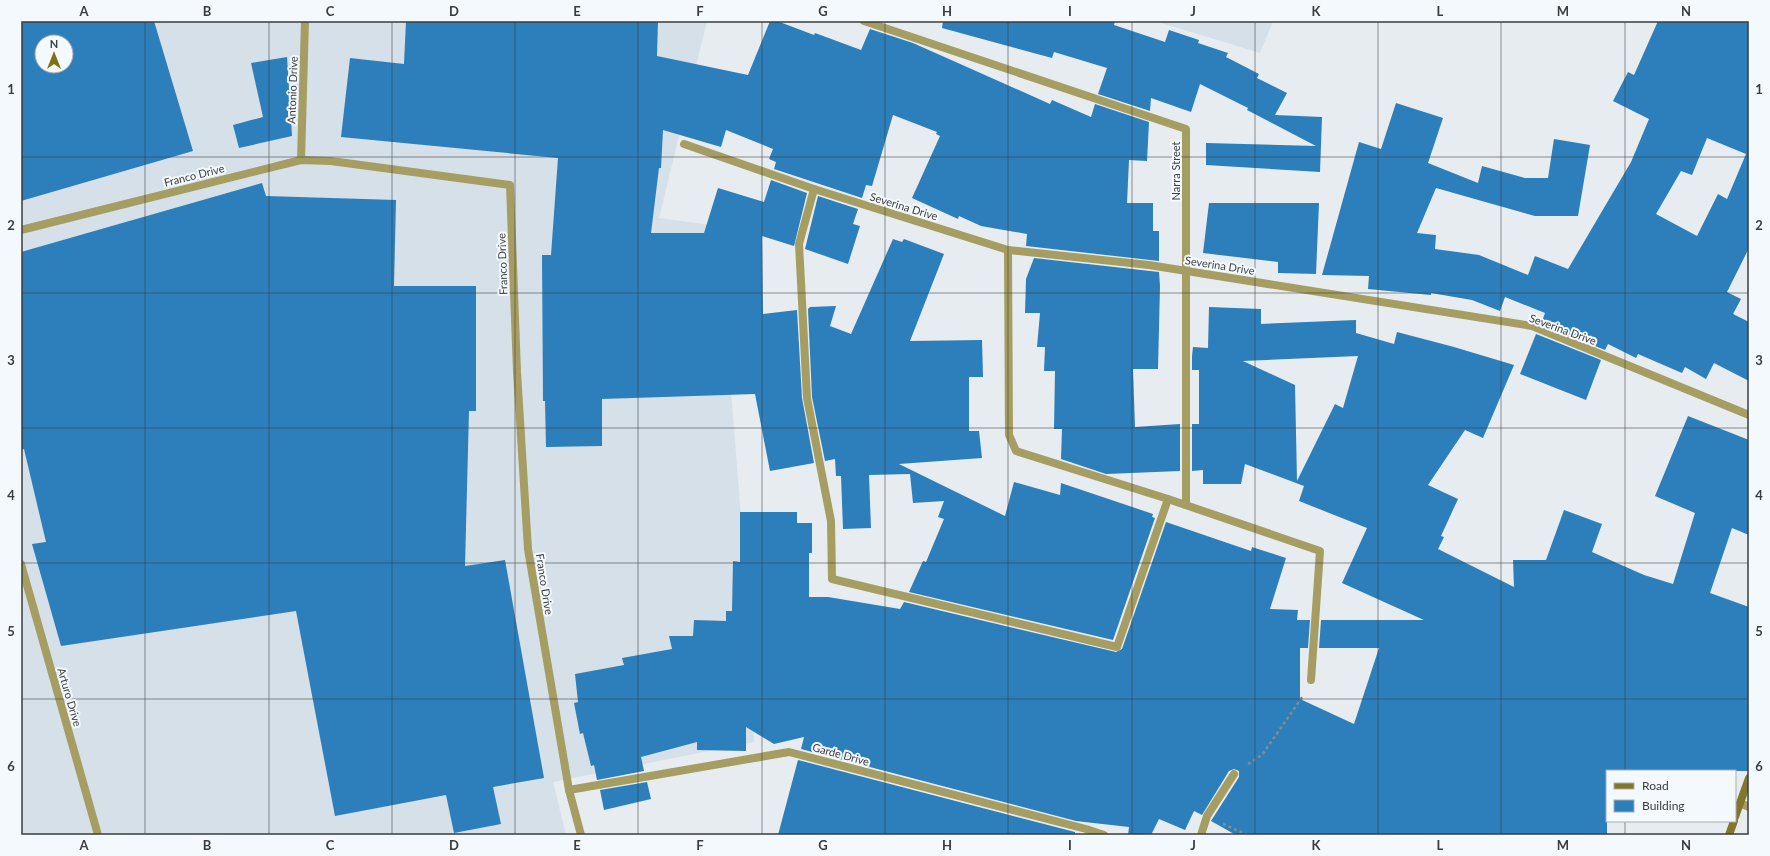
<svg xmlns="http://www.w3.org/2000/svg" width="1770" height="856" viewBox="0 0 1770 856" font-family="Lato,sans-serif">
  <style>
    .built { fill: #d5e0e9; fill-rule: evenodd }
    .building { fill: #2c7fba; fill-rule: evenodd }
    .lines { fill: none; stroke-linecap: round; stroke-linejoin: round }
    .path { stroke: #888b8e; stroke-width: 2.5; stroke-dasharray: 3 3; stroke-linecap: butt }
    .lane { stroke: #a59d61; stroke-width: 8 }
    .street { stroke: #a59d61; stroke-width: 8 }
    .secondary { stroke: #817629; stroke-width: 8 }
    .grid { fill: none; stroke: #3a3c3d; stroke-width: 1; stroke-opacity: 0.55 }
    .labels { text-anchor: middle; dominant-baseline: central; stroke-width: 4; stroke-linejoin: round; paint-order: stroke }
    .street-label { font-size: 11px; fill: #3a3c3d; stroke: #f4f9fd }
    .neatline { fill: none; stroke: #3a3c3d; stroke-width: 1.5 }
    .grid-label { font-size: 13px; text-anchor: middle; font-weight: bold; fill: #3a3c3d }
  </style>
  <rect width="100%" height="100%" fill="#e6ecf0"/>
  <!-- built -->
  <g class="built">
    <path d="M21,21H707L659,218L718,226L750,631L754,742L553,782L566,835H21ZM42,42H66V66H42Z"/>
    <path d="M1155,21H1273L1260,53Z"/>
  </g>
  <!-- building -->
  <g class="building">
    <path d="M21,21H154L193,151L21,201ZM42,42H66V66H42Z"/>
    <path d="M406,21H658L657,56L748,75L770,21H777L814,35L815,33L861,50L870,29L913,43L1050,104L1052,100L1091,117L1095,104L1149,122L1147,161L1129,160L1127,203H1153V231H1159V261L1026,246L1027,234L981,226L959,216L958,219L912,198L940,136L936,134L937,132L893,115L872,186L866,185L862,198L774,169L776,162L769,159L773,149L726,130L721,147L663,130L661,168H659L651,233H704L718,188L764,202L771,180L807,193L794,246L762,236L763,314L797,310L802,398L814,463L770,471L755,394L602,399V446L546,447L545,401H543L542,255H551L558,158L341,137L350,58L404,64Z"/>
    <path d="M943,21H1115L1114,25L1165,42L1169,30L1199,40L1198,43L1228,53L1226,57L1259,74L1257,78L1287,93L1275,115L1322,117L1320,172L1206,165V143L1316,146L1247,110L1248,108L1200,84L1191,112L1151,98L1150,111L1098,94L1107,68L1054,52L1052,58L942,28Z"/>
    <path d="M1658,21H1749V248L1727,292L1741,299L1733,314L1749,322V381L1714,363L1706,379L1685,367L1682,373L1638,354L1636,358L1608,344L1605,350L1541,324L1545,313L1505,297L1500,311L1472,300L1431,293V295L1368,289L1369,276L1322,275L1359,142L1381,149L1396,103L1443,118L1428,163L1478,183L1482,166L1525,178H1548L1554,139L1590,145L1578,216H1535L1436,188L1417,233L1436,235L1435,249L1479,255L1528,275L1535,256L1568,269L1631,162L1649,119L1613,101L1628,72L1634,75ZM1707,138L1746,154L1727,199L1718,194L1697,236L1656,214L1681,171L1692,175Z"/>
    <path d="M287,57L292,136L239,148L233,125L263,117L251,63Z"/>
    <path d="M262,183L266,196L396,200L394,286H476V411H469L465,566L505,560L544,778L493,787L501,824L454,833L446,795L335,816L296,611L61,646L32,544L46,542L24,449L21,450V252Z"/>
    <path d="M818,196L858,209L853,224L860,226L848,264L805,249Z"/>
    <path d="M1209,203H1319L1316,274L1278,273V262L1203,253Z"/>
    <path d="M893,239L902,242L904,239L944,254L910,341L982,340L983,377H969V431H979L982,458L899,464L1005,516L1014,482L1060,495L1061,483L1153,514L1152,517L1155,518L1113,640L909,592L923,561L926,562L944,519L938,517L944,501L913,503L910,474L869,475L871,528L843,529L841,476H836L835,459L825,461L812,397L808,309L810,307L836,306L830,326L851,334Z"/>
    <path d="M1034,258L1159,272L1160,286L1158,369H1133L1135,427L1180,424V471L1106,474L1061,459L1062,429H1054L1055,371H1044L1045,347H1037L1040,313H1025L1026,279Z"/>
    <path d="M1209,307L1261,309V324L1356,320V333L1394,344L1397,332L1454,347L1514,365L1483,438L1465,430L1428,485L1458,499L1441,536L1444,537L1438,549L1514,587L1513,560H1546L1564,510L1602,524L1592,552L1644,575L1673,584L1695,513L1655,496L1688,416L1749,440V535L1732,528L1710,593L1749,607V771H1607V835H1236L1211,821L1239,777V771L1234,769L1229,771L1202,815L1194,811L1185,830L1159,819L1151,835H1128L1129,827L1076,821L801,749L804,737L774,744L746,727V751L697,750V742L641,757L644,771L597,780L594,765L591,766L583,733L580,734L574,703L578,702L575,674L624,665L622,658L672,649L669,636H693L694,620L726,621V611H732L733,561L740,562V512H797V523H812V553H809V597H828L900,609L904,602L1116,652L1122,649L1166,522L1251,551L1252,547L1286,558L1270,609L1298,610L1297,620H1310L1308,648H1300V699L1354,724L1379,648H1319L1321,620H1424L1342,583L1367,528L1299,501L1304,486L1245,464L1241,484H1203V470L1192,471V424H1199V370H1192V356L1193,347L1208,348ZM1358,356L1343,408L1335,404L1297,481L1295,385L1243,361Z"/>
    <path d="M1536,334L1601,360L1586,400L1520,374Z"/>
    <path d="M798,760L1075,832V835H778Z"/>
    <path d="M647,782L651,799L604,810L600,790Z"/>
  </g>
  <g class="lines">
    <!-- path -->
    <g class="path">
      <path d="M1248,764L1262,755L1303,696"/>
      <path d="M1223,824L1248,835"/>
    </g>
    <!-- lane -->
    <path class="lane" d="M1740,803L1749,807"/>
    <!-- street -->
    <g class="street">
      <path d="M864,21L1186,129V505"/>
      <path d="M684,144L814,189L1008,250L1149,265L1532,326L1749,415"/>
      <path d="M301,160L305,21"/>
      <path d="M814,189L799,244L807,398L831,521L832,579L1117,647L1168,499"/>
      <path d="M21,230L301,160L331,161L510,185L517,372L528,549L569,790L581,835"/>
      <path d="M1008,250L1009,435L1016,451L1168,499L1320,551L1311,680"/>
      <path d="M21,564L98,835"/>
      <path d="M569,790L789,752L1086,829L1104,835"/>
      <path d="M1201,835L1207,816L1234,774"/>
    </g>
    <!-- secondary -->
    <g class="secondary">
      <path d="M1735,817L1749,778"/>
      <path d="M1729,835L1734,821"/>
    </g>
  </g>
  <!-- grid -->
  <path class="grid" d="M145,21V835M269,21V835M392,21V835M515,21V835M638,21V835M762,21V835M885,21V835M1008,21V835M1132,21V835M1255,21V835M1378,21V835M1501,21V835M1625,21V771M21,157H1749M21,293H1749M21,428H1749M21,563H1749M21,699H1749M1625,821V835"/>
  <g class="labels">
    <!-- street labels -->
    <g class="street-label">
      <text transform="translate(292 90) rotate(-88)">Antonio Drive</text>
      <text transform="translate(1175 171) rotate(-90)">Narra Street</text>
      <text transform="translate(194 175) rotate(-14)">Franco Drive</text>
      <text transform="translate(904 206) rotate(17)">Severina Drive</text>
      <text transform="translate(502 264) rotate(-92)">Franco Drive</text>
      <text transform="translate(1220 265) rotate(9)">Severina Drive</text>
      <text transform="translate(1563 329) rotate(20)">Severina Drive</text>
      <text transform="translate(545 584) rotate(81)">Franco Drive</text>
      <text transform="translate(70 697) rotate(74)">Arturo Drive</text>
      <text transform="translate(841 754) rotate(15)">Garde Drive</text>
    </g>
  </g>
  <!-- border -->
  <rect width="1770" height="856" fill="none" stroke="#f4f9fd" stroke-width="44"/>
  <!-- legend -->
  <rect x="1606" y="770" width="130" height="52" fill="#f4f9fd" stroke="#aaadb0"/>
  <rect x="1614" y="783" width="20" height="6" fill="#817629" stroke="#aaadb0"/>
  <text x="1642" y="790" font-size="12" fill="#3a3c3d">Road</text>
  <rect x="1614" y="800" width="20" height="12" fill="#2c7fba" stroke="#aaadb0"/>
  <text x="1642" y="810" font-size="12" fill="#3a3c3d">Building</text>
  <!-- north arrow -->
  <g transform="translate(54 54)"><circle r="19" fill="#f4f9fd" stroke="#aaadb0"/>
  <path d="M0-3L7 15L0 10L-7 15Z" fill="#7e7112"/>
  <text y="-6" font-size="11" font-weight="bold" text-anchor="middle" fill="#3a3c3d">N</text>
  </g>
  <rect x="22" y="22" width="1726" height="812" class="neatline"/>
  <g class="grid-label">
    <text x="84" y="16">A</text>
    <text x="207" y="16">B</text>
    <text x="330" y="16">C</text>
    <text x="454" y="16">D</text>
    <text x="577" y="16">E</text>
    <text x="700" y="16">F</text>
    <text x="823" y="16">G</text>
    <text x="947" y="16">H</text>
    <text x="1070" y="16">I</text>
    <text x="1193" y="16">J</text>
    <text x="1316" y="16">K</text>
    <text x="1440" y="16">L</text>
    <text x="1563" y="16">M</text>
    <text x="1686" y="16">N</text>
    <text x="11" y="94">1</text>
    <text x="1759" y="94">1</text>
    <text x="11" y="230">2</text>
    <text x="1759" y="230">2</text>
    <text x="11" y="365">3</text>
    <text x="1759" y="365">3</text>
    <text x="11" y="500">4</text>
    <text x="1759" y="500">4</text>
    <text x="11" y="636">5</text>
    <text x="1759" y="636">5</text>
    <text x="11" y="771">6</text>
    <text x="1759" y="771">6</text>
    <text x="84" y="850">A</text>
    <text x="207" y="850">B</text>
    <text x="330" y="850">C</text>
    <text x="454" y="850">D</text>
    <text x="577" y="850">E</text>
    <text x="700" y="850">F</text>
    <text x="823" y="850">G</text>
    <text x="947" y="850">H</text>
    <text x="1070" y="850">I</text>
    <text x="1193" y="850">J</text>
    <text x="1316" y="850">K</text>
    <text x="1440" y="850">L</text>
    <text x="1563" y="850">M</text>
    <text x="1686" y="850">N</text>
  </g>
</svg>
